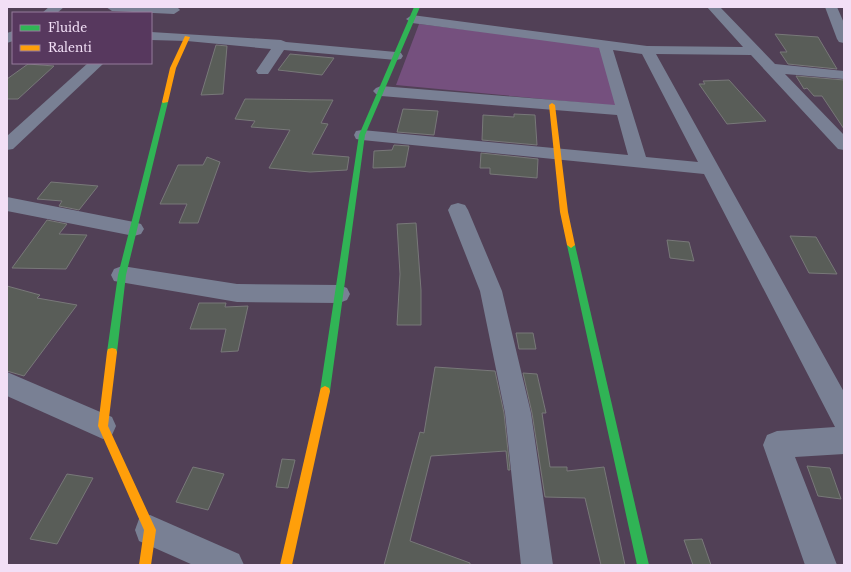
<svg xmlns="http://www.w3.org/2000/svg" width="851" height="572" viewBox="0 0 851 572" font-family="'Libre Baskerville',serif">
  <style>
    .green { fill: #75507e }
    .building { fill: #595d58; stroke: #787879 }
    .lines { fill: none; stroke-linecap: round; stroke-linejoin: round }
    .street { fill: #798094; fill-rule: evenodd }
    .fast { fill: #30b455; fill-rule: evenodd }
    .slow { fill: #ff9f0a; fill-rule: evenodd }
  </style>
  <rect width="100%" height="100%" fill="#514056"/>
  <!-- green -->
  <path class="green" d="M419,24L602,46L617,106L396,85Z"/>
  <!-- building -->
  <g class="building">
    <path d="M775,34L818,37L837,69L788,64L780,52H787Z"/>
    <path d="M216,45L227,46L223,94L201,95Z"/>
    <path d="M290,54L334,58L322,75L278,70Z"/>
    <path d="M28,64L54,66L18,99H7V79Z"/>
    <path d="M796,76L844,80V129L822,96H814L807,88L804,89Z"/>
    <path d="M729,80L766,121L727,124L699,84H705L703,81Z"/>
    <path d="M245,99L333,100L321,123L328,124L312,154L349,157L347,170L310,172L269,168L290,130L251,127L255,121L235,119Z"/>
    <path d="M403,109L438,111L434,135L397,132Z"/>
    <path d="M514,114L535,115L537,145L482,140L483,115L514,117Z"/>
    <path d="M394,145L409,146L405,167L373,168L374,151L392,150Z"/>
    <path d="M481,153L538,159L537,178L490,174V168H480Z"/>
    <path d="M207,157L220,162L198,223H179L187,204H160L178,165H203Z"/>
    <path d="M51,182L98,186L79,210L59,206L62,201L37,199Z"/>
    <path d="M47,220L67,224L59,234L87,235L66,269L12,268Z"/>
    <path d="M416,223L421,290V325H397L400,274L397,224Z"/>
    <path d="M790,236L816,237L837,274L809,273Z"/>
    <path d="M667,240L689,242L694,261L670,258Z"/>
    <path d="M7,286L40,295L37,298L77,305L24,376L7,371Z"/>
    <path d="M199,303H226L225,307L248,306L238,351L221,352L226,329H190Z"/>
    <path d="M516,333H533L536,349H519Z"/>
    <path d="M435,367L495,371L504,413L510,470H508L506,451L431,456L410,541L470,563V565H384L420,432L424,433Z"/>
    <path d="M523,373L537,374L546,413H542L550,467H567V471L604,467L625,565H601L585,498L545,497L532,413Z"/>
    <path d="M282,459L295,460L288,488L276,487Z"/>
    <path d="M807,466L830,468L841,499L818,496Z"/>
    <path d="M193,467L224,474L208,510L176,502Z"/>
    <path d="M67,474L93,478L57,544L30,539Z"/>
    <path d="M702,539L711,565H693L684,540Z"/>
  </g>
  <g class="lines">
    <!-- street -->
    <g class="street">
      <path d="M49,7H64L57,13H42Z"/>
      <path d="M106,7H177L180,10L174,14L112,11Z"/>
      <path d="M707,7H720L775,64L844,71V79L785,74L844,135V150L838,149L751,55L656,54L844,392V454L795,457L837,565H805L763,445L767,435L777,431L835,427L704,174L362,140L356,139L354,135L356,131L362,130L628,155L617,115L381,96L376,94L373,91L376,88L381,86L615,105L599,48L412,23L406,19L412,15L647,46L743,47ZM613,50L642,54L698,162L646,157Z"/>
      <path d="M825,7H837L844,23V43L839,42L837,39Z"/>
      <path d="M13,31V41L7,43V33Z"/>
      <path d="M151,32L281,40L286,42L396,52L401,53L403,56L401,59L396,60L284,50L268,74H258L256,71L271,49L187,41L151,40Z"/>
      <path d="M88,63H104L13,149L7,150V136Z"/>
      <path d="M7,197L134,222L141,224L144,229L141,234L134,236L7,211Z"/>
      <path d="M458,203L465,205L468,210L502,291L531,413L553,565H521L505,413L480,291L448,210L451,205Z"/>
      <path d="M122,266L237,284L339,285L347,288L350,294L347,300L339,303L237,302L114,281L111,275L114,269Z"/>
      <path d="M7,372L112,417L116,426L112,435L103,439L7,396Z"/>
      <path d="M150,515L239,554L244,565H193L139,541L135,530L139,519Z"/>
    </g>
    <!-- fast -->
    <g class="fast">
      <path d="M414,7H420L365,135L330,391L329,394L325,396L321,394L320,391L359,135Z"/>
      <path d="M165,100L168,102L126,275L117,352L116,355L112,356L108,355L107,352L118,275L162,102Z"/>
      <path d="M571,242L575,245L649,565H637L567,245Z"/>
    </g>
    <!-- slow -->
    <g class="slow">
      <path d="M185,36L190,37L176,68L168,102L163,103L162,102L170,68Z"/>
      <path d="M552,103L555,105L568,212L575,245L571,248L567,245L560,212L549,105Z"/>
      <path d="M112,348L116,349L117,352L108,426L156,530L151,565H139L144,530L98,426L107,352L108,349Z"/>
      <path d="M325,386L329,388L330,391L292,565H280L320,391L321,388Z"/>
    </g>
  </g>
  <!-- border -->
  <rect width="851" height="572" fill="none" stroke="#f2dff6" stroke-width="16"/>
  <!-- legend -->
  <rect x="12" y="12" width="140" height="52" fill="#57385e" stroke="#957b9b"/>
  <rect x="20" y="25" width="20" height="6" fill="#30b455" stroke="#957b9b"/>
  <text x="48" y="32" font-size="12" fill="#f2dff6">Fluide</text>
  <rect x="20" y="45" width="20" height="6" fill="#ff9f0a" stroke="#957b9b"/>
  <text x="48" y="52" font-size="12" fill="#f2dff6">Ralenti</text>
</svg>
